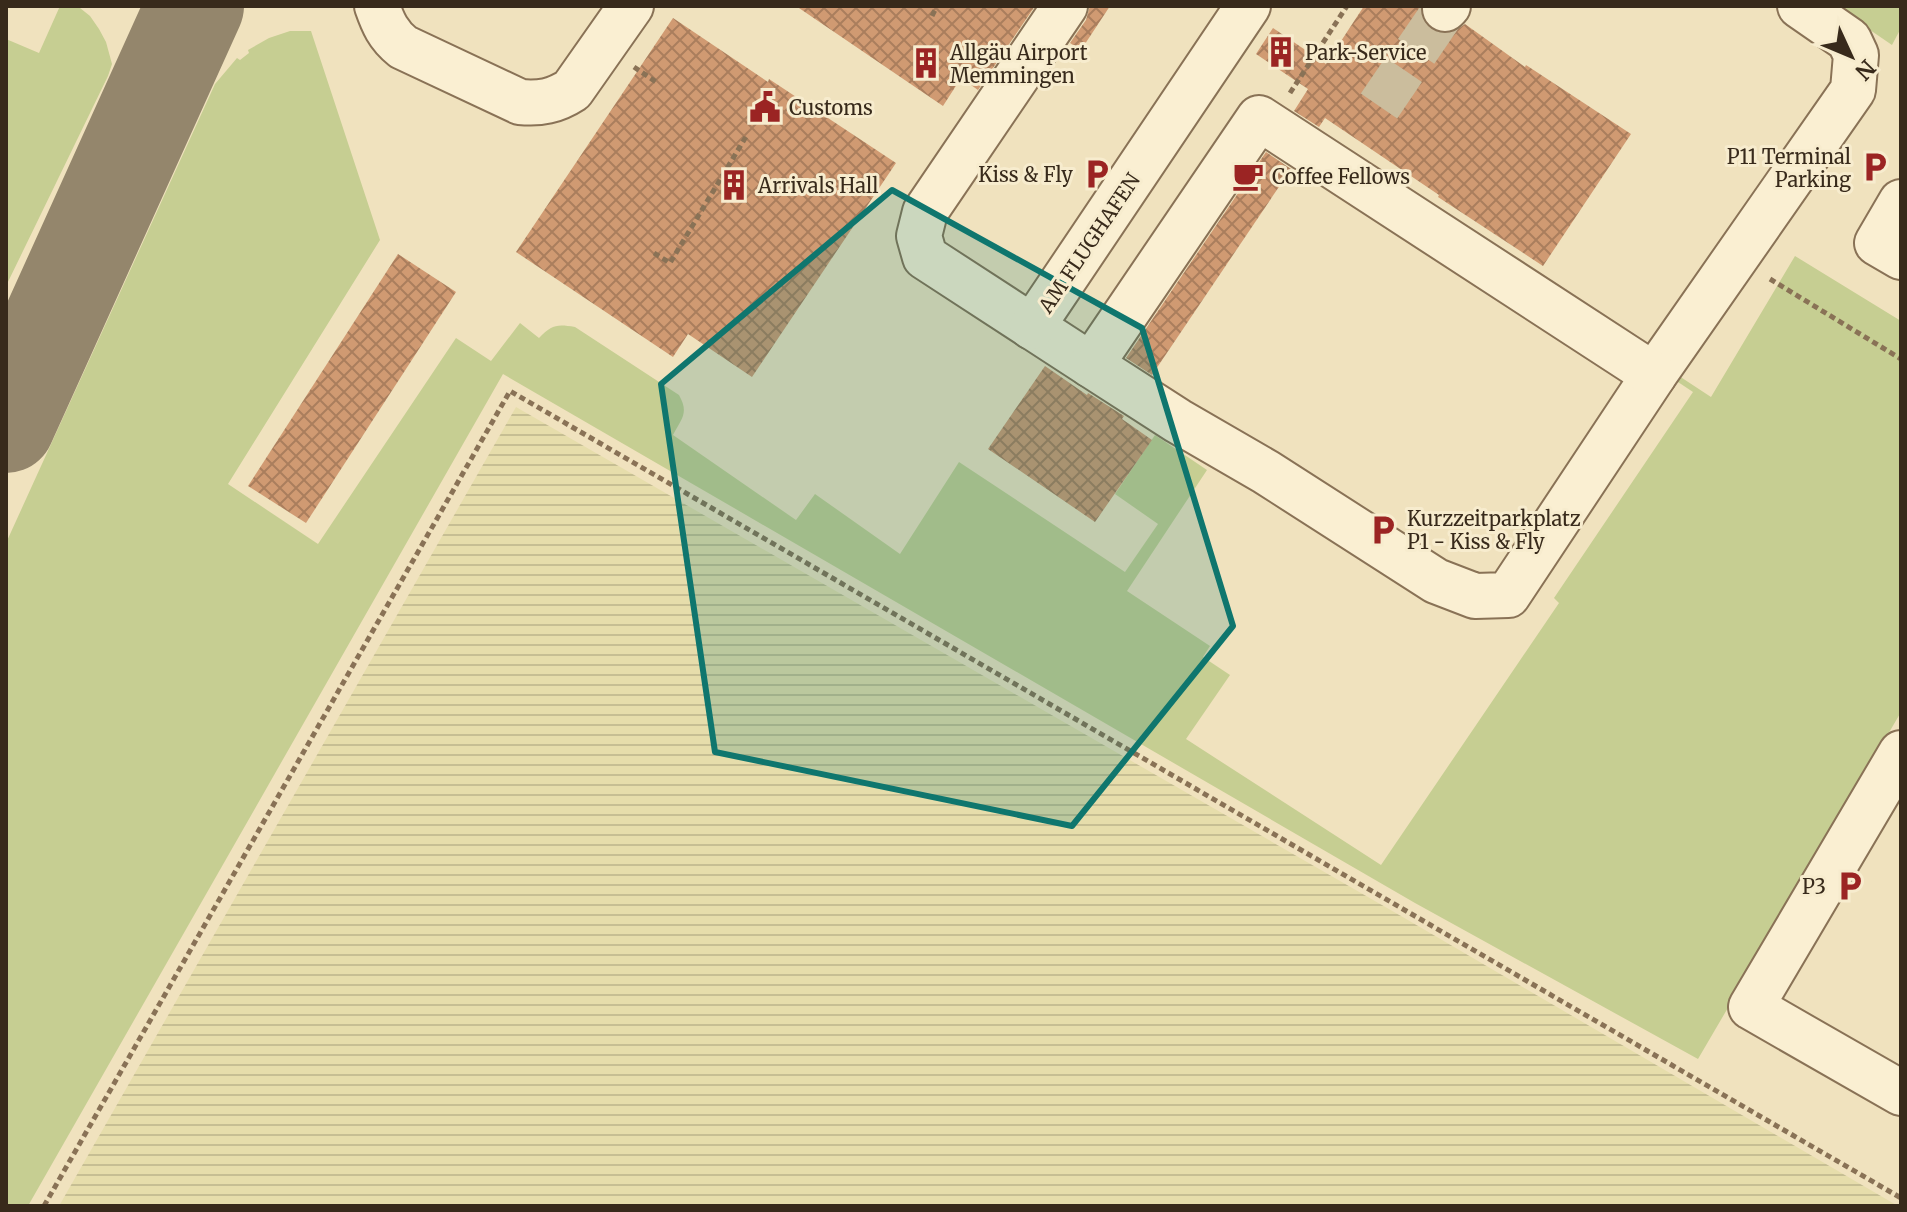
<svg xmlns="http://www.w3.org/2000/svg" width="1907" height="1212" viewBox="0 0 1907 1212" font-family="Merriweather,serif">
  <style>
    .farmland { fill: url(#farmland-rules) }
    .grass { fill: #c6ce92 }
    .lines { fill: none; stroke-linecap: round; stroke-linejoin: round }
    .taxiway { stroke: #94866c; stroke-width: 98 }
    .building { fill: url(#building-cross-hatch) }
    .minor-tunnel { stroke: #cbbd9d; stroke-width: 44; stroke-dasharray: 44 22; stroke-linecap: butt }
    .minor-casing { stroke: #897256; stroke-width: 48 }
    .path { stroke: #897256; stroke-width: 5; stroke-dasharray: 6 4; stroke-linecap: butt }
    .minor { stroke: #faefd2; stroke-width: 44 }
    .marked { fill: #0f766e; fill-opacity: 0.2; stroke: #0f766e; stroke-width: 6; stroke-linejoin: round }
    .labels { text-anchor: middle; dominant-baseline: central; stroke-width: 6; stroke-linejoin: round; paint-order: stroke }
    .poi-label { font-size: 20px; fill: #382a1b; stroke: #f7ecce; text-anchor: start }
    .street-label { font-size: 20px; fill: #382a1b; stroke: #f7ecce }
  </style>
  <defs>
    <pattern id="farmland-rules" width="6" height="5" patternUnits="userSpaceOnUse" patternTransform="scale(2)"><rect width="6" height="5" fill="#e6ddab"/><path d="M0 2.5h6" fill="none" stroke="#c6be93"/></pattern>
    <pattern id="building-cross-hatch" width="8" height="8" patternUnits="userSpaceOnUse" patternTransform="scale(2)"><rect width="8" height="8" fill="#d09a72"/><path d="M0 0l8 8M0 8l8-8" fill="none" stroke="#aa7e5d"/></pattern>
  </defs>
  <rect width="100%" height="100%" fill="#f0e2be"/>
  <!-- farmland -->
  <path class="farmland" d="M516,407L1401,916L1898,1206H59Z"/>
  <!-- grass -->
  <g class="grass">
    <path d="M60,6H77L80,8L90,16L99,29L106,42L112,64L108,76L6,286V39L39,53Z"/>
    <path d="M1835,6H1901V28L1892,45Z"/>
    <path d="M290,31H311L380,240L228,484L318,544L456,338L491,361L520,323L539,338C552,325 556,324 575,327L679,395C689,413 682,418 673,435L796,520L815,494L900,554L959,462L1125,572L1158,524L1115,494L1155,435L1207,470L1127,591L1210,646L1203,657L1230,675L1186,739L1381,865L1559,603L1554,598L1693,392L1672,378L1676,374L1711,397L1795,256L1901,321V712L1698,1059L1415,903L503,374L28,1206H6V543L215,84L237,58L240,60L249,53L248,50L269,38Z"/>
  </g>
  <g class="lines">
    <!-- taxiway -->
    <path class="taxiway" d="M6,424L195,6"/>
  </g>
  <!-- building -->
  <g class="building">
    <path d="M796,6H1035L978,90L961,78L943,106Z"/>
    <path d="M1090,6H1110L1081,50L1070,43L1086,20Z"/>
    <path d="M1364,6H1421V16L1427,26L1439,33H1452L1465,24L1525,67L1526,65L1631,134L1543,266L1438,197L1439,195L1325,118L1319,127L1294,111L1308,89L1256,54L1273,28L1326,64Z"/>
    <path d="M673,18L768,82L769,79L896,163L752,377L688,334L673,357L516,252Z"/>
    <path d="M1266,152L1291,169L1152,375L1126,358Z"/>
    <path d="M398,254L456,292L306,523L248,486Z"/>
    <path d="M1045,366L1087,395L1088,393L1124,416L1122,419L1152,440L1095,522L988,449Z"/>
  </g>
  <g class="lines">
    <!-- minor-tunnel -->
    <path class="minor-tunnel" d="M1379,106L1445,9"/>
    <defs>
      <g id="minor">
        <path d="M377,6C383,23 388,35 403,47L520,102C540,104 555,101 572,90L631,6"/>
        <path d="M1065,6L925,212L919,236L925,257L1091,365L1178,421L1266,472L1436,581L1475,596L1508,595L1654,375L1853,90L1856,55L1849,40L1800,6"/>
        <path d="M1445,9L1448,6"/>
        <path d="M1901,202L1877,243L1901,257"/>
        <path d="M1032,327L1248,6"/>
        <path d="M1091,365L1259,118L1654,375"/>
        <path d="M1901,753L1751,1007L1901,1093"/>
      </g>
    </defs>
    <!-- minor casing -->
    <use href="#minor" class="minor-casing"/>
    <!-- path -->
    <g class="path">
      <path d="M932,16L937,6"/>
      <path d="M634,67L656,82"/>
      <path d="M1290,93L1347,6"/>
      <path d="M654,253L670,263L747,135"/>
      <path d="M1770,279L1901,359"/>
      <path d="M44,1206L510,391L1901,1198"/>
    </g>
    <!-- minor -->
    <use href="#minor" class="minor"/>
  </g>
  <!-- marked area -->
  <path class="marked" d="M892,190L1142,328L1233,626L1072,826L715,752L661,384Z"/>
  <!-- icons -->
  <defs>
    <symbol id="building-bare" viewBox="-9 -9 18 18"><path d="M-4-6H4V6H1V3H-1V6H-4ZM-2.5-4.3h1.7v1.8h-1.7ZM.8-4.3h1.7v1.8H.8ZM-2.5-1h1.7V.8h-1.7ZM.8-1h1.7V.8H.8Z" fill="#9b2423" stroke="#f7ecce" stroke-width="2.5" paint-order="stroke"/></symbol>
    <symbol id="civic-bare" viewBox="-9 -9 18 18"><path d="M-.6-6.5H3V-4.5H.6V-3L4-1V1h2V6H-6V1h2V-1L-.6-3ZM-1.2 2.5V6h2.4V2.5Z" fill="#9b2423" stroke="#f7ecce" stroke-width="2.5" paint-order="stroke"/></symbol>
    <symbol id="parking-bare" viewBox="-9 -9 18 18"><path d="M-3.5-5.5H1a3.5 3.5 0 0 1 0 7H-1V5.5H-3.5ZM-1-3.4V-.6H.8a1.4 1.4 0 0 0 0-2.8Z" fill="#9b2423" stroke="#f7ecce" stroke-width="2.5" paint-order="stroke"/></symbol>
    <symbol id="cafe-bare" viewBox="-9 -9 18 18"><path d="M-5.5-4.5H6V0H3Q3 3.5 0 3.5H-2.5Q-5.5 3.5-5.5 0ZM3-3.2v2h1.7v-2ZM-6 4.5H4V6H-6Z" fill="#9b2423" stroke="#f7ecce" stroke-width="2.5" paint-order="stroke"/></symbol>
  </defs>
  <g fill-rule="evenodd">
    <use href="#building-bare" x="1259" y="30" width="44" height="44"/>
    <use href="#building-bare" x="904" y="41" width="44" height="44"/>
    <use href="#civic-bare" x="743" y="85" width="44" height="44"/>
    <use href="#parking-bare" x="1853" y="145" width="44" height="44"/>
    <use href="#parking-bare" x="1075" y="152" width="44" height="44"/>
    <use href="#cafe-bare" x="1226" y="154" width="44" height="44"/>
    <use href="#building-bare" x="712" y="163" width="44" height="44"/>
    <use href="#parking-bare" x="1361" y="508" width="44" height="44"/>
    <use href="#parking-bare" x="1828" y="864" width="44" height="44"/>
  </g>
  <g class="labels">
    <!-- poi labels -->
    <g class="poi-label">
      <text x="950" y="52">Allgäu Airport<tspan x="950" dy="23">Memmingen</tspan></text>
      <text x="1305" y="52">Park-Service</text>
      <text x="789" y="107">Customs</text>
      <text x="1851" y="156" text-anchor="end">P11 Terminal<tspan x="1851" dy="23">Parking</tspan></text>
      <text x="1073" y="174" text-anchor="end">Kiss &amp; Fly</text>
      <text x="1272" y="176">Coffee Fellows</text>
      <text x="758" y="185">Arrivals Hall</text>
      <text x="1407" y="518">Kurzzeitparkplatz<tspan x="1407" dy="23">P1 - Kiss &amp; Fly</tspan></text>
      <text x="1826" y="886" text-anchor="end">P3</text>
    </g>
    <!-- street labels -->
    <g class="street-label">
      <text transform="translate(1089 243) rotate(-56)">AM FLUGHAFEN</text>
    </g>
  </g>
  <!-- border -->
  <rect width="1907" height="1212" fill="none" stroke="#382a1b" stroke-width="16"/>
  <!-- north arrow -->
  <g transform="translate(1851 56) rotate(134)" stroke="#f7ecce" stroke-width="6" paint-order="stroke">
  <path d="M0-6L14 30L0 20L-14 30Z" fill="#382a1b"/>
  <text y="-12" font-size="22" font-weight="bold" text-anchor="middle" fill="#382a1b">N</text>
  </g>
</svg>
